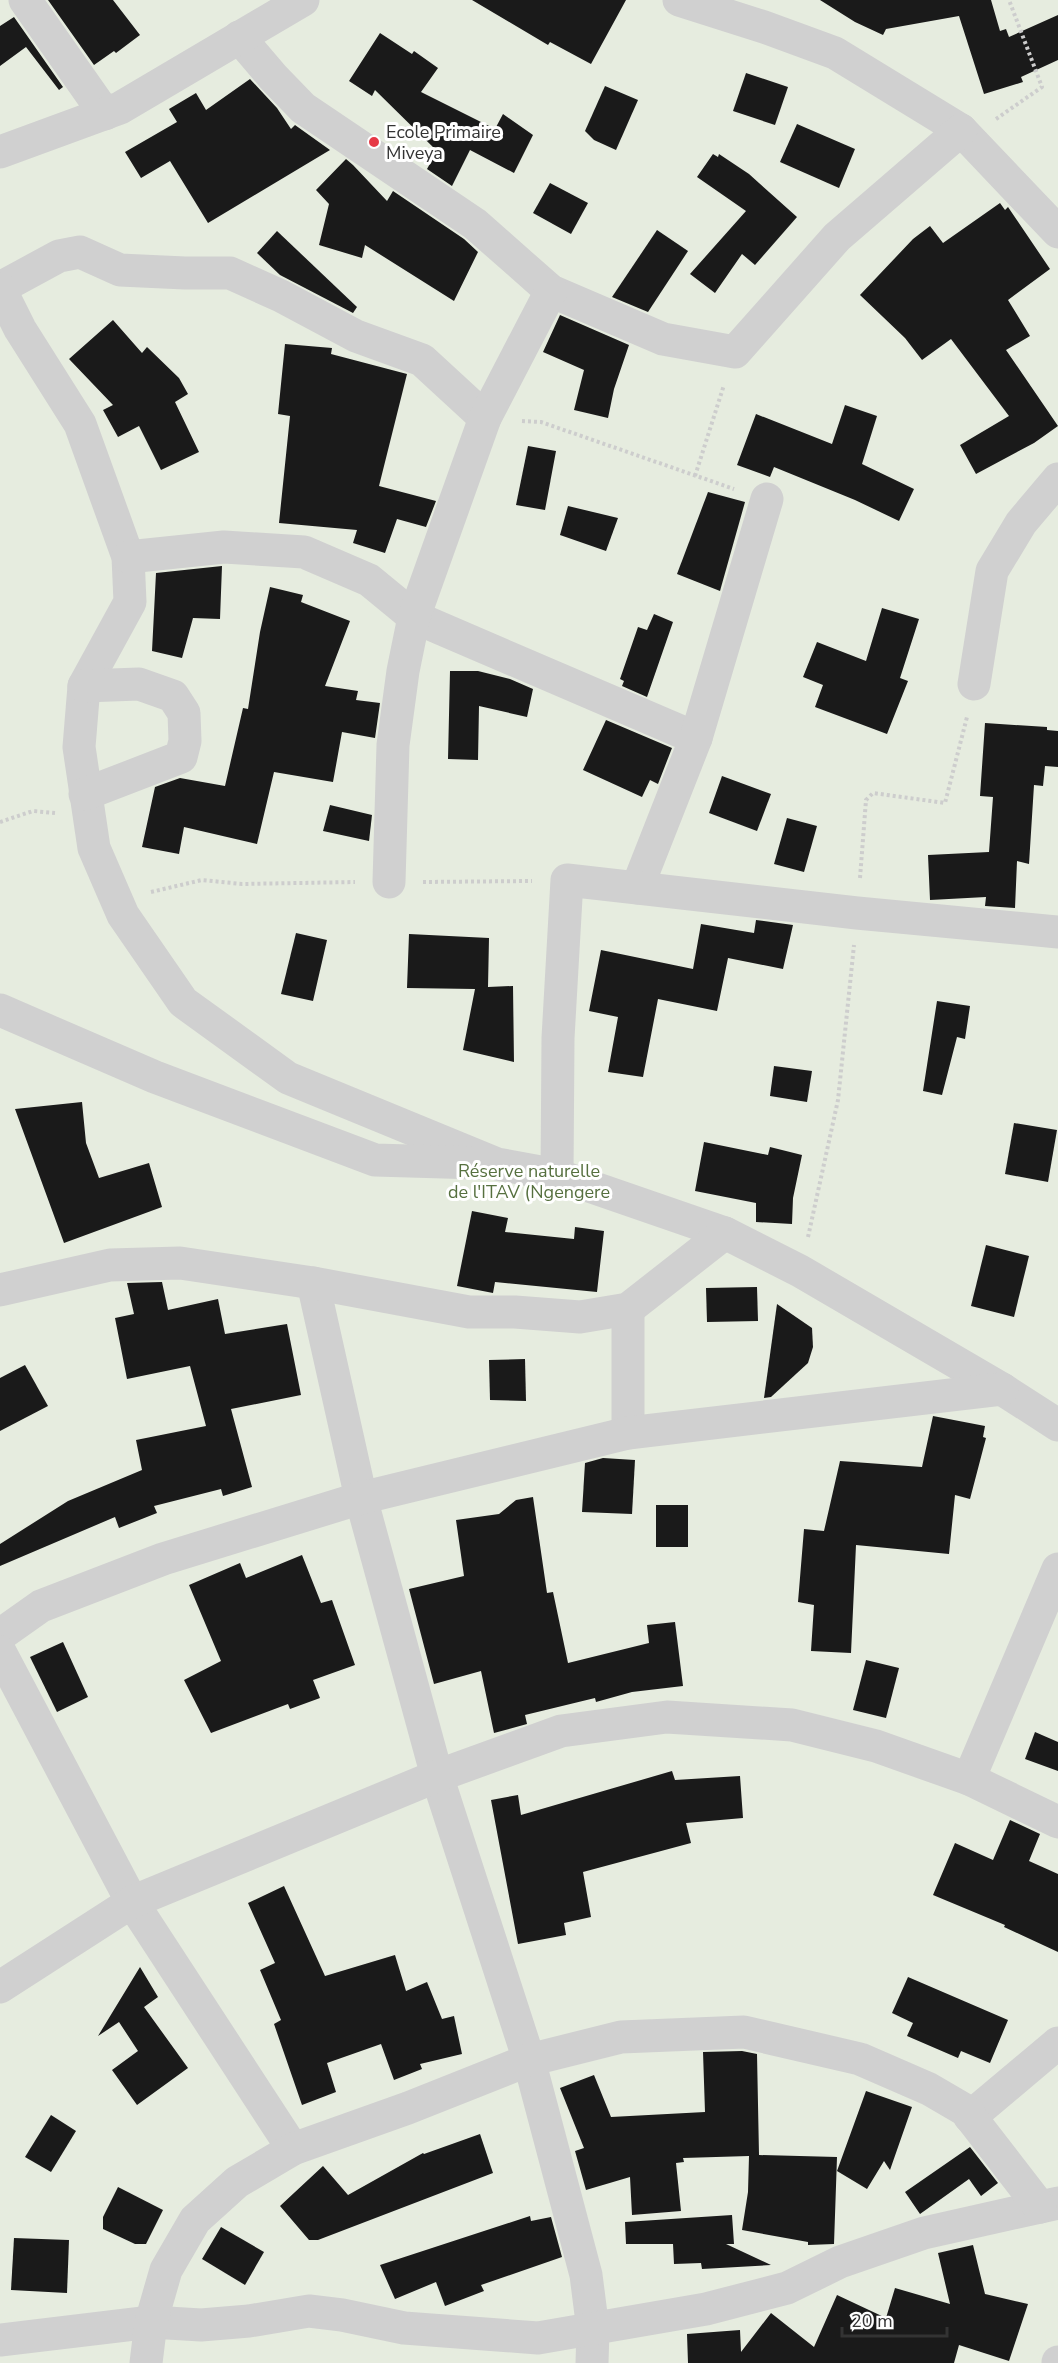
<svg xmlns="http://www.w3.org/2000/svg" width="1058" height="2363" viewBox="0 0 1058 2363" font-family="'Nunito Sans',sans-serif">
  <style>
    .green { fill: #e6ecdf }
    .building { fill: #1a1a1a }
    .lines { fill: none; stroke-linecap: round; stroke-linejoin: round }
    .path { stroke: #cdcdcd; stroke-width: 4; stroke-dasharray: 3 3; stroke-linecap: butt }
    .street { stroke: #d0d0d0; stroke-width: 33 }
    .poi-dot { fill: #e63946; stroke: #fff; stroke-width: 2 }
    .labels { text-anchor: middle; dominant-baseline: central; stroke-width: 6; stroke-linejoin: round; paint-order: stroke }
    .poi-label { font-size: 18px; fill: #333; stroke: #fff; text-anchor: start }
    .park-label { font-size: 18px; fill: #56703f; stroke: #fff }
  </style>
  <rect width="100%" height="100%" fill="#fff"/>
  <!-- green -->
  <rect class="green" x="0" y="0" width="1058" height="2363"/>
  <!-- building -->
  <g class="building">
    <path d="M48,0H113L140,35L116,53L114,51L94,65Z"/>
    <path d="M472,0H626L591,64L550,42L548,45Z"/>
    <path d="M820,0H991L1000,31L1006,29L1009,37L1058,15V60L1021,77L1023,82L984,94L959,16L886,29L883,35L855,22Z"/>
    <path d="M14,17L63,87L59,90L26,47L0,66V26Z"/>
    <path d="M380,33L412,54L414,51L438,68L421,92L495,129L503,114L533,135L514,173L470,150L452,186L427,169L437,151L375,90L372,96L349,81Z"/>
    <path d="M746,73L788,87L775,125L733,111Z"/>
    <path d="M250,79L277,108L291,129L295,125L330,150L208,223L170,161L141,178L125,152L177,122L169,109L196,93L206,110Z"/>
    <path d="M605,86L638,100L616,150L594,140L585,131Z"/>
    <path d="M797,124L855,149L839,188L780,162Z"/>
    <path d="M713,154L718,157L719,154L749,174L797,217L755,265L742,254L715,293L690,274L746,211L697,177Z"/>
    <path d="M346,159L353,165L387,201L393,191L464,239L478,252L454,301L365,245L362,258L319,245L329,204L316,190Z"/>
    <path d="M550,183L588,203L571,234L533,213Z"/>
    <path d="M1000,203L1005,210L1008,207L1050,269L1008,300L1030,336L1006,350L1058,426L1034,443L976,474L960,445L1009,416L951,339L922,360L905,338L860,295L913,239L930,226L943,243Z"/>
    <path d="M657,230L688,251L648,312L612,297Z"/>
    <path d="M277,231L357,307L353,313L280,275L257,253Z"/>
    <path d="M560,315L629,345L614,389L608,418L574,410L584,370L543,352Z"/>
    <path d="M113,320L142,353L147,347L179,378L188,394L175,402L199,452L161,470L139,426L118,437L103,410L113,405L69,359Z"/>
    <path d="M285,344L332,348L331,354L407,374L379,486L436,501L426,527L397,519L385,553L353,543L357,530L279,523L290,416L278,414Z"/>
    <path d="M845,405L877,416L862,464L914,489L899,521L855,500L774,467L770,477L737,465L756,414L832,444Z"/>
    <path d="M528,446L556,451L545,510L516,505Z"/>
    <path d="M708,492L745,502L720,591L677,574Z"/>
    <path d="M568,506L618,518L606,551L560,535Z"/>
    <path d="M222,566L220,619L193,618L182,658L152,651L156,573Z"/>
    <path d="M270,587L303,595L301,602L350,621L325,686L358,691L356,700L380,703L375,738L342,732L333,782L274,772L257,844L184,827L179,854L142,847L155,787L180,778L225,786L243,708L248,709L260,632Z"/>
    <path d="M882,608L919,619L900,678L908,681L887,734L815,707L823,685L803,677L817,642L866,661Z"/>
    <path d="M654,614L673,622L647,697L622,686L624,681L620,679L638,627L647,630Z"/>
    <path d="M450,671H478L510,679L533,689L527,717L479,706L478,760L448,759Z"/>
    <path d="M606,720L672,748L658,784L650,780L642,797L583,770Z"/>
    <path d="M985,723L1047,727V730L1058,731V767L1045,766L1043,786L1034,785L1029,864L1017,861L1015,908L985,906L986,897L930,900L928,855L989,852L993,797L980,796Z"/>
    <path d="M722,776L771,794L757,831L709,813Z"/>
    <path d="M330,805L372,815L369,841L323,831Z"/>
    <path d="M787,818L817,826L804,872L774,864Z"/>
    <path d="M756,920L793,925L783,969L728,958L717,1011L658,999L643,1077L608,1072L618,1017L589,1011L601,950L693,969L701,924L754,933Z"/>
    <path d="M296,933L327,940L313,1001L281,994Z"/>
    <path d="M409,934L489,938L488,987L513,986L514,1062L463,1050L475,989L407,988Z"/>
    <path d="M937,1001L970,1006L965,1039L957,1037L942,1095L923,1091Z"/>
    <path d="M774,1066L812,1071L807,1102L770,1096Z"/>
    <path d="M82,1102L86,1143L99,1178L149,1163L162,1207L64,1243L15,1109Z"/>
    <path d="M1014,1123L1057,1130L1048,1182L1005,1174Z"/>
    <path d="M704,1142L768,1155L770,1147L802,1155L793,1198L792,1224L756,1222V1203L695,1191Z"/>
    <path d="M472,1211L508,1218L505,1232L574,1239L575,1227L604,1231L597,1292L495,1282L493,1293L457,1286Z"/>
    <path d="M986,1245L1029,1256L1014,1317L971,1306Z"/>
    <path d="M162,1282L168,1310L218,1299L225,1334L287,1324L301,1395L231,1409L252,1487L223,1496L221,1489L154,1506L157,1513L119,1528L115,1517L0,1566V1544L68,1501L142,1470L136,1440L206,1426L190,1366L127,1379L115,1318L134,1314L127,1283Z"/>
    <path d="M757,1287L758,1321L707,1322L706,1288Z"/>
    <path d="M777,1304L812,1328L813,1347L808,1363L771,1397L764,1398Z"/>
    <path d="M525,1359L526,1401L490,1400L489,1360Z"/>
    <path d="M25,1365L48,1406L0,1431V1378Z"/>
    <path d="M933,1416L985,1426L983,1437L986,1438L970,1499L955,1495L949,1554L856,1545L851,1653L811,1651L814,1605L798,1602L804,1529L824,1531L840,1461L922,1467Z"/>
    <path d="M603,1458L635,1460L632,1514L582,1512L585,1463Z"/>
    <path d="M533,1497L547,1593L553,1592L568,1663L649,1643L647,1625L675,1622L683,1686L632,1692L596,1702L595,1698L525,1715L527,1724L494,1733L481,1671L434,1684L409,1589L464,1576L456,1520L499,1514L516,1500Z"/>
    <rect x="656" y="1505" width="32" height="42"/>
    <path d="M302,1555L321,1603L332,1600L355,1665L313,1680L320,1698L290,1709L288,1704L211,1733L184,1680L221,1661L189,1585L240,1563L246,1578Z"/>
    <path d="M63,1642L88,1697L57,1712L30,1657Z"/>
    <path d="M866,1660L899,1668L886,1718L853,1710Z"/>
    <path d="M1035,1732L1058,1742V1771L1025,1759Z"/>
    <path d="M672,1771L675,1780L740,1776L743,1818L686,1823L691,1843L583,1872L591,1917L564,1923L566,1935L518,1944L491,1800L518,1795L521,1815Z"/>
    <path d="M1010,1820L1040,1834L1029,1861L1058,1874V1952L1004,1927L1005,1925L933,1895L955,1843L993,1860Z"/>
    <path d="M284,1886L325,1976L395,1955L406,1991L427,1982L442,2019L454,2016L462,2054L420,2064L422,2069L394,2080L381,2044L327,2063L336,2092L302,2105L274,2024L281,2020L260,1970L275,1963L248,1903Z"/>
    <path d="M140,1967L158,1997L144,2007L188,2068L137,2105L112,2070L138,2051L119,2022L98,2036Z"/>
    <path d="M908,1977L1008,2020L990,2063L961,2051L958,2058L907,2036L913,2023L892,2013Z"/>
    <path d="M742,2051L757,2054L759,2155L837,2157L834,2244L808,2245V2242L742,2230L748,2192L749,2156L683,2158L684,2162L676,2163L681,2211L632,2215L630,2177L586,2190L575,2151L584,2148L560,2088L594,2075L611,2117L705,2112L703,2052Z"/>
    <path d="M866,2091L912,2107L890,2170L884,2161L867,2189L837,2171Z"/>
    <path d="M51,2115L76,2131L51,2172L25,2157Z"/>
    <path d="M480,2134L493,2173L318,2240H309L280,2206L323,2166L348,2195L423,2153L424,2154Z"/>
    <path d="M970,2147L998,2183L981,2196L969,2179L920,2214L905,2192Z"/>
    <path d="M118,2187L163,2210L146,2244H135L103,2229V2217Z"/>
    <path d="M732,2215L734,2244H726L771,2265L702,2269L701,2263L674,2264L673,2244H626L625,2222Z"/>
    <path d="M530,2216L531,2221L551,2217L562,2257L481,2285L484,2291L445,2306L436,2282L395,2299L380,2265Z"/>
    <path d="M221,2227L264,2252L245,2285L202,2259Z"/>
    <path d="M14,2238L69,2240L67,2293L11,2290Z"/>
    <path d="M973,2245L985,2294L1028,2304L1009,2361L959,2345L954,2363H688L687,2334L740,2330L741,2352L771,2313L814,2347L837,2295L886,2318L895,2288L950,2304L938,2253Z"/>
  </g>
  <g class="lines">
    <!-- path -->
    <g class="path">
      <path d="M996,119L1042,87L1009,0"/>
      <path d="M522,421L541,422L734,489"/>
      <path d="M695,476L724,385"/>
      <path d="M0,822L33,811L55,813"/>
      <path d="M860,878L866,800L873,793L945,803L967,717"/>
      <path d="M423,882L532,881"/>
      <path d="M151,892L202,880L242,884L355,882"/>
      <path d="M808,1237L838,1100L854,945"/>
    </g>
    <!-- street -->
    <g class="street">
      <path d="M25,0L105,114"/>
      <path d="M679,0L764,27L835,53L961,130L1058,232"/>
      <path d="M239,37L273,77L303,108L475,224L551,291L663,339L735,352L837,237L961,130"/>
      <path d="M0,152L120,108L303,0"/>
      <path d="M0,288L59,256L80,252L120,270L185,273H230L281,296L356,336L422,360L485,418"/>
      <path d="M0,289L20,329L80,424L128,557L130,602L84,686L79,747L94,848L123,915L183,1002L288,1078L497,1164L557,1175L725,1233L800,1271L1002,1389L1058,1425"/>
      <path d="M128,557L224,547L304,552L369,580L414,617L696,738"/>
      <path d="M974,684L992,571L1021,523L1058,479"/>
      <path d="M84,686L139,684L173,696L184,713L185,741L181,757L85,794"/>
      <path d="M389,882L393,745L403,671L414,617L485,418L551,291"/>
      <path d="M637,888L696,738L767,499"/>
      <path d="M0,1010L155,1077L375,1160L478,1163"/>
      <path d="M557,1175L558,1038L567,880L857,913L1058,932"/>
      <path d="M313,1283L361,1498L437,1776L529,2060L586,2275L593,2330L592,2363"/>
      <path d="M0,1290L110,1265L180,1263L313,1283L469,1312H515L580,1317L628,1309L725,1233"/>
      <path d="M628,1433V1309"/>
      <path d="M0,1635L41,1606L163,1559L361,1498L628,1433L1002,1389"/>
      <path d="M0,1652L132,1902L293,2149"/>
      <path d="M969,1779L1058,1569"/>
      <path d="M0,1987L132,1902L437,1776L561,1731L667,1717L792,1725L876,1746L969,1779L1058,1822"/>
      <path d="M970,2117L1058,2043"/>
      <path d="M0,2340L151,2322L201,2325L249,2321L309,2311L342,2315L404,2328L538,2338L706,2309L787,2288L840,2262L924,2233L1058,2203"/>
      <path d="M146,2363L151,2322L166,2270L195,2220L237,2182L293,2149L408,2108L529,2060L621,2037L744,2032L860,2059L929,2089L965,2110L1040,2207"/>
      <path d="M1058,2363V2362"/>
    </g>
  </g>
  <!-- markers -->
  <circle class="poi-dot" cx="374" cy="142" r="6"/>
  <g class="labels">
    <!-- poi labels -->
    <g class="poi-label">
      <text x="386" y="132">Ecole Primaire<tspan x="386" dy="21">Miveya</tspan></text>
    </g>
    <!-- park labels -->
    <g class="park-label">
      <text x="529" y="1171">Réserve naturelle<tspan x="529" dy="21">de l'ITAV (Ngengere</tspan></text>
    </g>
  </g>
  <!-- scale -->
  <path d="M842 2327v9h105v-9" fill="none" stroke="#333333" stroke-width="3"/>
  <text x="851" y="2327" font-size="18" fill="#333333" stroke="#ffffff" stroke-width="4.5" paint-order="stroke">20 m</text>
</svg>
